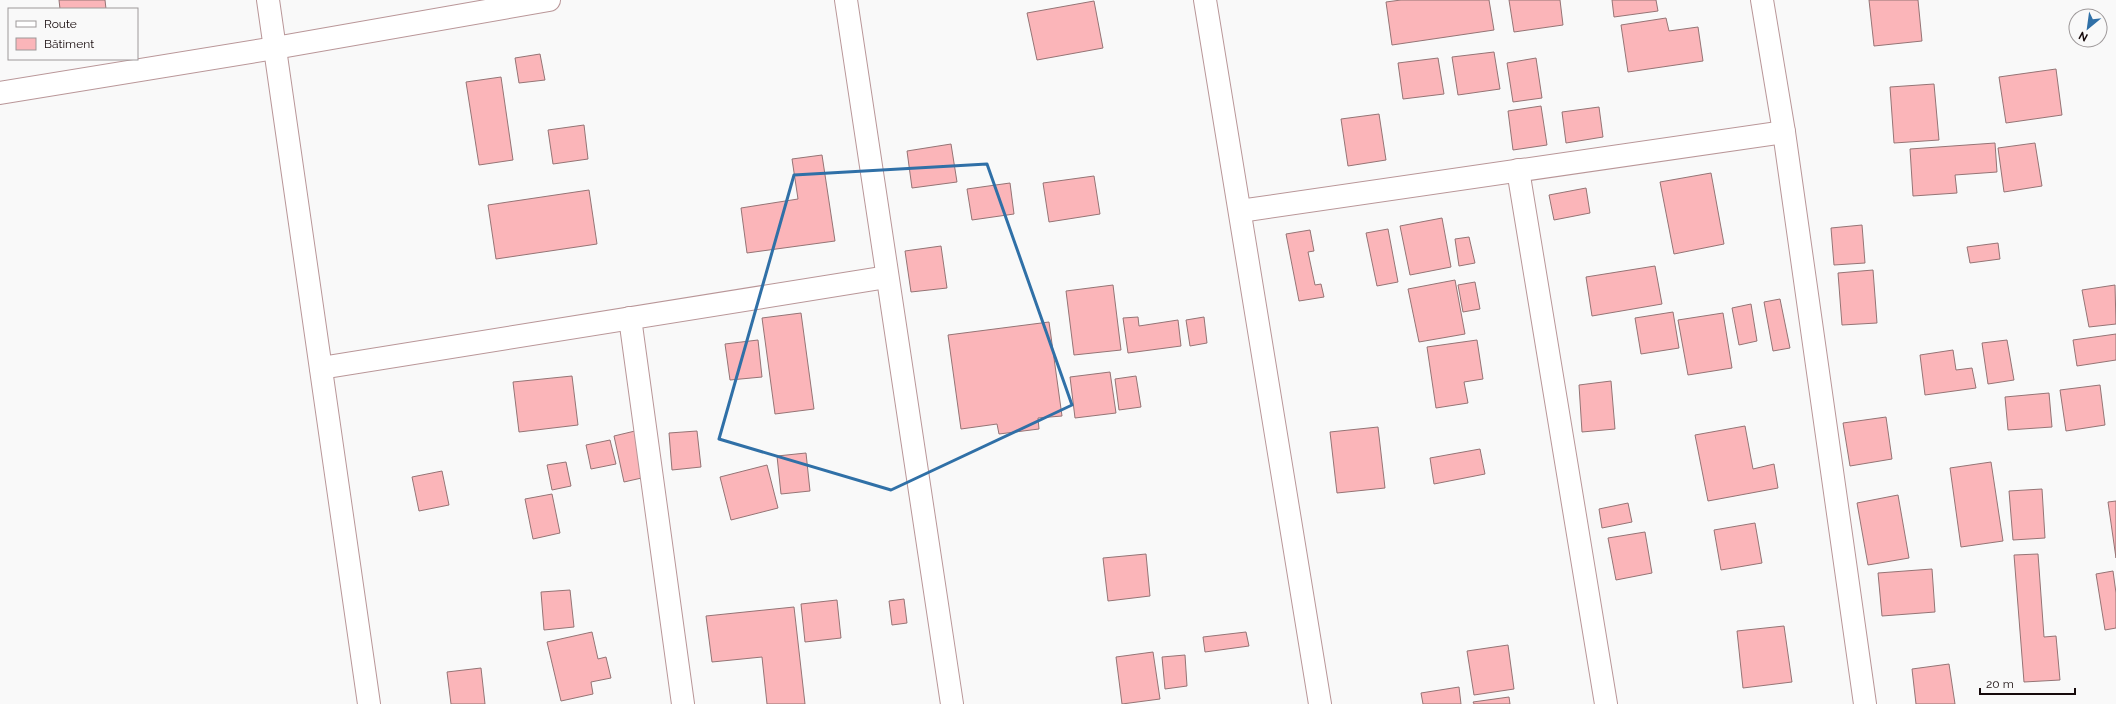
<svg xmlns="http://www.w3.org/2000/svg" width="2116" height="704" viewBox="0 0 2116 704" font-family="Raleway,sans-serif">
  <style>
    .building { fill: #fbb5b9; stroke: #957475 }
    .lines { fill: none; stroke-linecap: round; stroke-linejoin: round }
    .minor-casing { stroke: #b99698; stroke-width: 24 }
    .minor { stroke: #fff; stroke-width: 22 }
    .marked { fill: none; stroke: #3070a7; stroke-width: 3; stroke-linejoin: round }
  </style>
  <rect width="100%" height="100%" fill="#f9f9f9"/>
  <!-- building -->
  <g class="building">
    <path d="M59,0H105L106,9H60Z"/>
    <path d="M1401,0H1489L1494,30L1392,45L1386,2Z"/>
    <path d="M1509,0H1560L1563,25L1514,32Z"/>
    <path d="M1612,0H1656L1658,11L1614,17Z"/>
    <path d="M1869,0H1918L1922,41L1874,46Z"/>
    <path d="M1094,1L1103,48L1037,60L1027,13Z"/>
    <path d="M1666,18L1669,31L1698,27L1703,61L1628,72L1621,25Z"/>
    <path d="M1494,52L1500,89L1458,95L1452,57Z"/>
    <path d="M540,54L545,80L519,83L515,58Z"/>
    <path d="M1438,58L1444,94L1403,99L1398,63Z"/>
    <path d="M1536,58L1542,98L1513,102L1507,63Z"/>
    <path d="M2056,69L2062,115L2006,123L1999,77Z"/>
    <path d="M501,77L513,160L479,165L466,82Z"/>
    <path d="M1934,84L1939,140L1894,143L1890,87Z"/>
    <path d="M1541,106L1547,145L1513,150L1508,111Z"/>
    <path d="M1599,107L1603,137L1566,143L1562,112Z"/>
    <path d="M1379,114L1386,160L1348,166L1341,119Z"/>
    <path d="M584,125L588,159L553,164L548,130Z"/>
    <path d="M1995,143L1997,172L1955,175L1957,193L1913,196L1910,149Z"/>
    <path d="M2035,143L2042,186L2004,192L1998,148Z"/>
    <path d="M951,144L957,182L912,188L907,151Z"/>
    <path d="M822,155L835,241L747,253L741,208L798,199L792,159Z"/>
    <path d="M1711,173L1724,244L1674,254L1660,182Z"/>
    <path d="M1094,176L1100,214L1049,222L1043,183Z"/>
    <path d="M1010,183L1014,214L972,220L967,189Z"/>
    <path d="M1586,188L1590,213L1554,220L1549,195Z"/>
    <path d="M589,190L597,244L496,259L488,205Z"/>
    <path d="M1442,218L1451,267L1410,275L1400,226Z"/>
    <path d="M1862,225L1865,263L1834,265L1831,228Z"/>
    <path d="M1388,229L1398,282L1377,286L1366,233Z"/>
    <path d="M1310,230L1314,251L1308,252L1315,285L1321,284L1324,297L1299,301L1286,234Z"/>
    <path d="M1469,237L1475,263L1459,266L1455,239Z"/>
    <path d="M1998,243L2000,259L1970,263L1967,247Z"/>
    <path d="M941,246L947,288L911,292L905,251Z"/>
    <path d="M1655,266L1662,304L1592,316L1586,277Z"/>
    <path d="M1873,270L1877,323L1842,325L1838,273Z"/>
    <path d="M1455,280L1465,334L1419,342L1408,289Z"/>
    <path d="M1475,282L1480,309L1463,312L1458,285Z"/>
    <path d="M1113,285L1121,350L1074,355L1066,291Z"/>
    <path d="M2115,285L2116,324L2089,327L2082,290Z"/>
    <path d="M1780,299L1790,348L1773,351L1764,302Z"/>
    <path d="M1751,304L1757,341L1739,345L1732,308Z"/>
    <path d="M1673,312L1679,348L1641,354L1635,318Z"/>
    <path d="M801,313L814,409L775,414L762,318Z"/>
    <path d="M1723,313L1732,368L1688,375L1678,320Z"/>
    <path d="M1138,317L1139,326L1178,320L1181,346L1128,353L1123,318Z"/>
    <path d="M1204,317L1207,343L1190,346L1186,320Z"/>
    <path d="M1049,322L1062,416L1038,418L1039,429L999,434L997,424L961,429L948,335Z"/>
    <path d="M2116,334V360L2077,366L2073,340Z"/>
    <path d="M758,340L762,377L730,380L725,344Z"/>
    <path d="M1477,340L1483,379L1464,382L1468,403L1436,408L1427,347Z"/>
    <path d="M2007,340L2014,380L1988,384L1982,343Z"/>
    <path d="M1953,350L1956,370L1972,368L1976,388L1925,395L1920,355Z"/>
    <path d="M1110,372L1116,413L1075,418L1070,377Z"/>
    <path d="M572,376L578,425L519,432L513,382Z"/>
    <path d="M1136,376L1141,407L1119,410L1115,379Z"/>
    <path d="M1611,381L1615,429L1582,432L1579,385Z"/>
    <path d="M2100,385L2105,425L2066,431L2060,390Z"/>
    <path d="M2049,393L2052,427L2008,430L2005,397Z"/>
    <path d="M1886,417L1892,459L1850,466L1843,423Z"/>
    <path d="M1745,426L1753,469L1774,464L1778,488L1708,501L1695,435Z"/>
    <path d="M1378,427L1385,488L1337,493L1330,432Z"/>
    <path d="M635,431L646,477L624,482L614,436Z"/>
    <path d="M697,431L701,467L672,470L669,433Z"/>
    <path d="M610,440L616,464L591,469L586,445Z"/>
    <path d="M1480,449L1485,474L1434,484L1430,458Z"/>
    <path d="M806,453L810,491L781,494L777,456Z"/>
    <path d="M566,462L571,486L552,490L547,465Z"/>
    <path d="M1991,462L2003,541L1961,547L1950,468Z"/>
    <path d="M767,465L778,508L731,520L720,477Z"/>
    <path d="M442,471L449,505L419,511L412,477Z"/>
    <path d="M2042,489L2045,538L2013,540L2009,491Z"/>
    <path d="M552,494L560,533L533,539L525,499Z"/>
    <path d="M1898,495L1909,558L1868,565L1857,503Z"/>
    <path d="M2116,501V558L2108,502Z"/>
    <path d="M1628,503L1632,522L1602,528L1599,509Z"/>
    <path d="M1755,523L1762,563L1721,570L1714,530Z"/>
    <path d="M1645,532L1652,573L1616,580L1608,538Z"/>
    <path d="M1146,554L1150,596L1108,601L1103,558Z"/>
    <path d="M2038,554L2044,637L2056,636L2060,680L2024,682L2014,555Z"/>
    <path d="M1932,569L1935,612L1882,616L1878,573Z"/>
    <path d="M2113,571L2116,593V628L2105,630L2096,574Z"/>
    <path d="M570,590L574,627L544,630L541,592Z"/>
    <path d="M904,599L907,623L892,625L889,601Z"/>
    <path d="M837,600L841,638L805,642L801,604Z"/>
    <path d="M794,607L805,704H767L762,657L712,662L706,616Z"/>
    <path d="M1784,626L1792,682L1743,688L1737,631Z"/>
    <path d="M592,632L598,659L606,657L611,678L591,682L593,694L561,701L547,642Z"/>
    <path d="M1246,632L1249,646L1205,652L1203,637Z"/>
    <path d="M1508,645L1514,689L1474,695L1467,651Z"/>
    <path d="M1153,652L1160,699L1122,704L1116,657Z"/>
    <path d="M1185,655L1187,686L1165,689L1162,657Z"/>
    <path d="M1949,664L1955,704H1916L1912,669Z"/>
    <path d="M481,668L485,704H451L447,672Z"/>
    <path d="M1459,687L1461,704H1423L1421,693Z"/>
    <path d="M1509,697L1510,704H1474L1473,702Z"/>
  </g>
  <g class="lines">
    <defs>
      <g id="minor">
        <path d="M268,0L369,704"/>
        <path d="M846,0L952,704"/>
        <path d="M1205,0L1320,704"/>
        <path d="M1762,0L1784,132L1865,704"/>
        <path d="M0,93L275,48L549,0"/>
        <path d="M1518,170L1606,704"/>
        <path d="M1240,211L1784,132"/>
        <path d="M630,318L683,704"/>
        <path d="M321,368L887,277"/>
      </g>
    </defs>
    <!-- minor casing -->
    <use href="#minor" class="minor-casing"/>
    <!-- minor -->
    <use href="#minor" class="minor"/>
  </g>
  <!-- marked area -->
  <path class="marked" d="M987,164L1072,405L891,490L719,439L794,175Z"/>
  <!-- legend -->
  <rect x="8" y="8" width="130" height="52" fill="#f9f9f9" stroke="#9e999a"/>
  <rect x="16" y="21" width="20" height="6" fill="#ffffff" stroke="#9e999a"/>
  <text x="44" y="28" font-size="12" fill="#160a0b">Route</text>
  <rect x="16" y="38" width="20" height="12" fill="#fbb5b9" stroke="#9e999a"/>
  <text x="44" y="48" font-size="12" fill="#160a0b">Bâtiment</text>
  <!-- north arrow -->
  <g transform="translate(2088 28) rotate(209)"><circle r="19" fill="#f9f9f9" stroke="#9e999a"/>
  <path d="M0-3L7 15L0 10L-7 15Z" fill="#3070a7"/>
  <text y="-6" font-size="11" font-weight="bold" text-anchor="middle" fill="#160a0b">N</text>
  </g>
  <!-- scale -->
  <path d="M1980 688v6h95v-6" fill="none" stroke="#160a0b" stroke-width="2"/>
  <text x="1986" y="688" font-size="12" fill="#160a0b" stroke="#f9f9f9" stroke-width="3" paint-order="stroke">20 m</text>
</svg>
